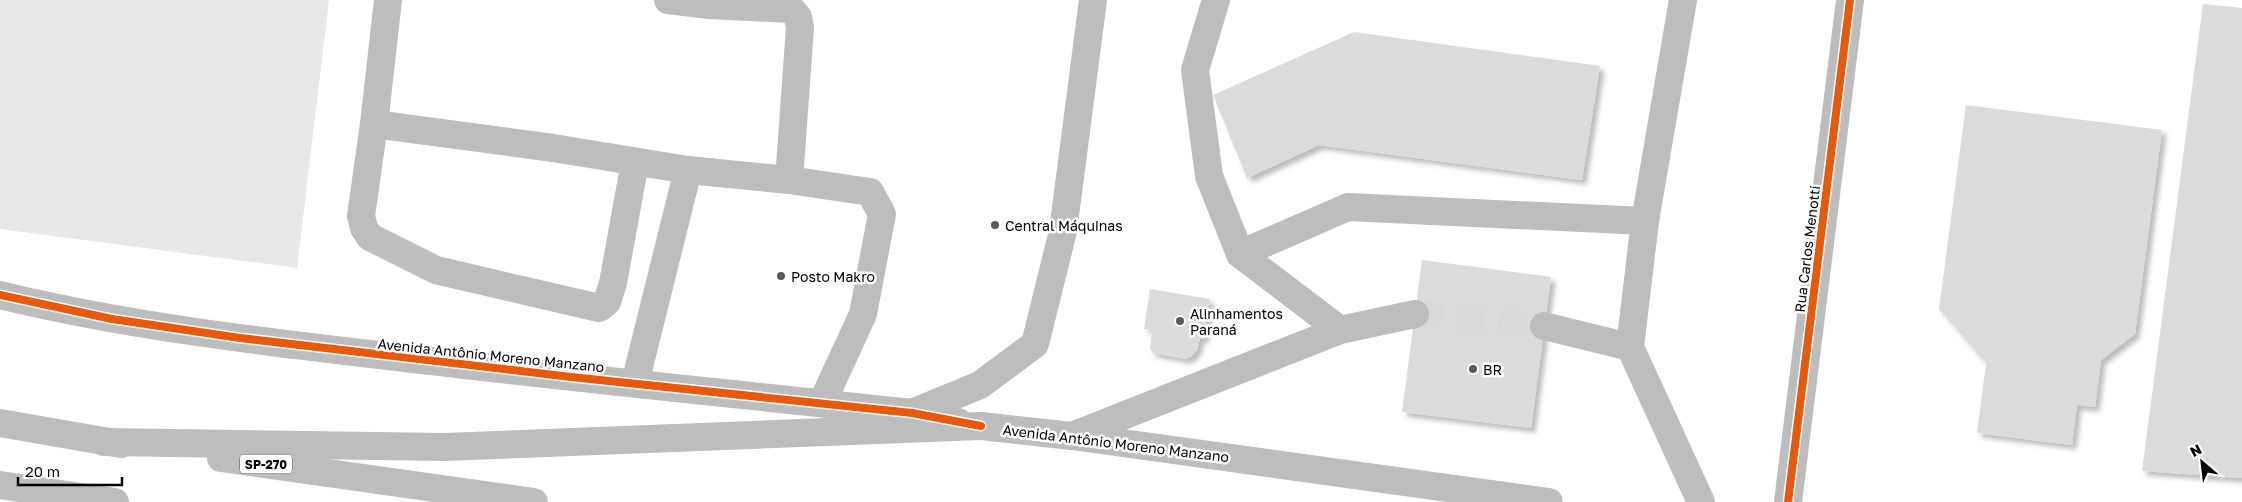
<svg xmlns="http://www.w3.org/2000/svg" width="2242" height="502" viewBox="0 0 2242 502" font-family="'Golos Text',sans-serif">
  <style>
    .green { fill: #e8e8e8 }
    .building { fill: #dbdbdb; filter: url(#shadow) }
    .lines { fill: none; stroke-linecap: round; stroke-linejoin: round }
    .minor-tunnel { stroke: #d9d9d9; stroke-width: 28; stroke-dasharray: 28 14; stroke-linecap: butt }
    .minor { stroke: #bdbdbd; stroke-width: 28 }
    .major { stroke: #bdbdbd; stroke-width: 28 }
    .highway { stroke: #bdbdbd; stroke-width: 28 }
    .cycleway-casing { stroke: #fff; stroke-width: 11 }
    .cycleway { stroke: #e8590c; stroke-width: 8 }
    .poi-dot { fill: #595959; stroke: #fff; stroke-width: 2 }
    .labels { text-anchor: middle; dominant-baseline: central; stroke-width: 5; stroke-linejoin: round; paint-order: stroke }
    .shield { fill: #fff; stroke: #4c4c4c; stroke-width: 1 }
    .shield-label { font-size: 12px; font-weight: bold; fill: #000 }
    .poi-label { font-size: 14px; fill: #000; stroke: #fff; text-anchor: start }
    .street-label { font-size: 14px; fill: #000; stroke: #fff }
  </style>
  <defs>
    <filter id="shadow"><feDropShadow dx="4.5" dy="4.5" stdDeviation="2.5" flood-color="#0004"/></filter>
  </defs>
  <rect width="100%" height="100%" fill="#fff"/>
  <!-- green -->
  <path class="green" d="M0,0H329L297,268L0,229Z"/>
  <!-- building -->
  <g class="building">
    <path d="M2203,4L2242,8V478L2142,471Z"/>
    <path d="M1354,32L1600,66L1582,180L1319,145L1247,178L1213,95Z"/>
    <path d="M1966,105L2162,130L2135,334L2101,360L2095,407L2077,405L2072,445L1977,433L1986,363L1939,309Z"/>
    <path d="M1422,260L1551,277L1531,428L1402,412Z"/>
    <path d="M1150,289L1210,299L1204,339L1200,338L1197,350L1192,356L1186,359L1153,353L1150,349L1152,330L1144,329Z"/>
  </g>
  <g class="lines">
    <!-- minor-tunnel -->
    <path class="minor-tunnel" d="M1415,314L1544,326"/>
    <!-- minor -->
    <g class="minor">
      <path d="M668,0L709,5L791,9L798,17L800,27L789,180"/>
      <path d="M1216,0L1195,70L1209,176L1240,254L1340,330"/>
      <path d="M1683,0L1645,221L1630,347L1701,502"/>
      <path d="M374,124L388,0"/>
      <path d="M635,162L613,283L607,302L599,308L436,270L370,237L364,228L361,216L374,124L553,148L688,170L789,180L870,192L882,214L863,314L822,403"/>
      <path d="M1240,254L1348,207L1645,221"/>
      <path d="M0,295C128,326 258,341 388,356C562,377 737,394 912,413L958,422"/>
      <path d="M1544,326L1630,347"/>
      <path d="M635,383L688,170"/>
      <path d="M912,413L980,385L1035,344L1063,231L1093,0"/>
      <path d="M1072,436L1340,330L1415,314"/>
      <path d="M1788,502L1850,0"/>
    </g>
    <!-- major -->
    <path class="major" d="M981,426L1072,436L1549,502"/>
    <!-- highway -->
    <g class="highway">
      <path d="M0,423L121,444"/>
      <path d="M104,442L445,447L981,426"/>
      <path d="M221,458L534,502"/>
      <path d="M0,485L115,502"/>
    </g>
    <defs>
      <g id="cycleway">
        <path d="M0,295L112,319L240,338L571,377L912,413L981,426"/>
        <path d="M1788,502L1850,0"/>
      </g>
    </defs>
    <!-- cycleway casing -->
    <use href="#cycleway" class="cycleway-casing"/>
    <!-- cycleway -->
    <use href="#cycleway" class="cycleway"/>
  </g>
  <!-- markers -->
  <g class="poi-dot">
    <circle cx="995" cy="225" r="5"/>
    <circle cx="781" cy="276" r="5"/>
    <circle cx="1180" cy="321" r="5"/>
    <circle cx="1473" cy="369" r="5"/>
  </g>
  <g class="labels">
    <!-- shield labels -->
    <rect class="shield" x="240" y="454.5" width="52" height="19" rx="4"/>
    <g class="shield-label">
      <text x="266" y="464">SP-270</text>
    </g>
    <!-- poi labels -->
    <g class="poi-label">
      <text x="1005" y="225">Central Máquinas</text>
      <text x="791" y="276">Posto Makro</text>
      <text x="1190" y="313">Alinhamentos<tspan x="1190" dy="16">Paraná</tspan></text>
      <text x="1483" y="369">BR</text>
    </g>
    <!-- street labels -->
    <g class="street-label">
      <text transform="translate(1807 249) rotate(-83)">Rua Carlos Menotti</text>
      <text transform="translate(491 355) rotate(6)">Avenida Antônio Moreno Manzano</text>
      <text transform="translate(1116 443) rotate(7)">Avenida Antônio Moreno Manzano</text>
    </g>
  </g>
  <!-- north arrow -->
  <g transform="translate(2202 462) rotate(332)" stroke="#ffffff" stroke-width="4" paint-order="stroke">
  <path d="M0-4L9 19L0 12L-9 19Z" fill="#000000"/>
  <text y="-8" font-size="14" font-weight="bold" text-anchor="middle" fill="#000000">N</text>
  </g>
  <!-- scale -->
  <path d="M18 477v8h104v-8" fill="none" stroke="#000000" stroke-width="2.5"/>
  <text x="25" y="477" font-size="15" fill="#000000" stroke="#ffffff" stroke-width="4" paint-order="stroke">20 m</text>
</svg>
